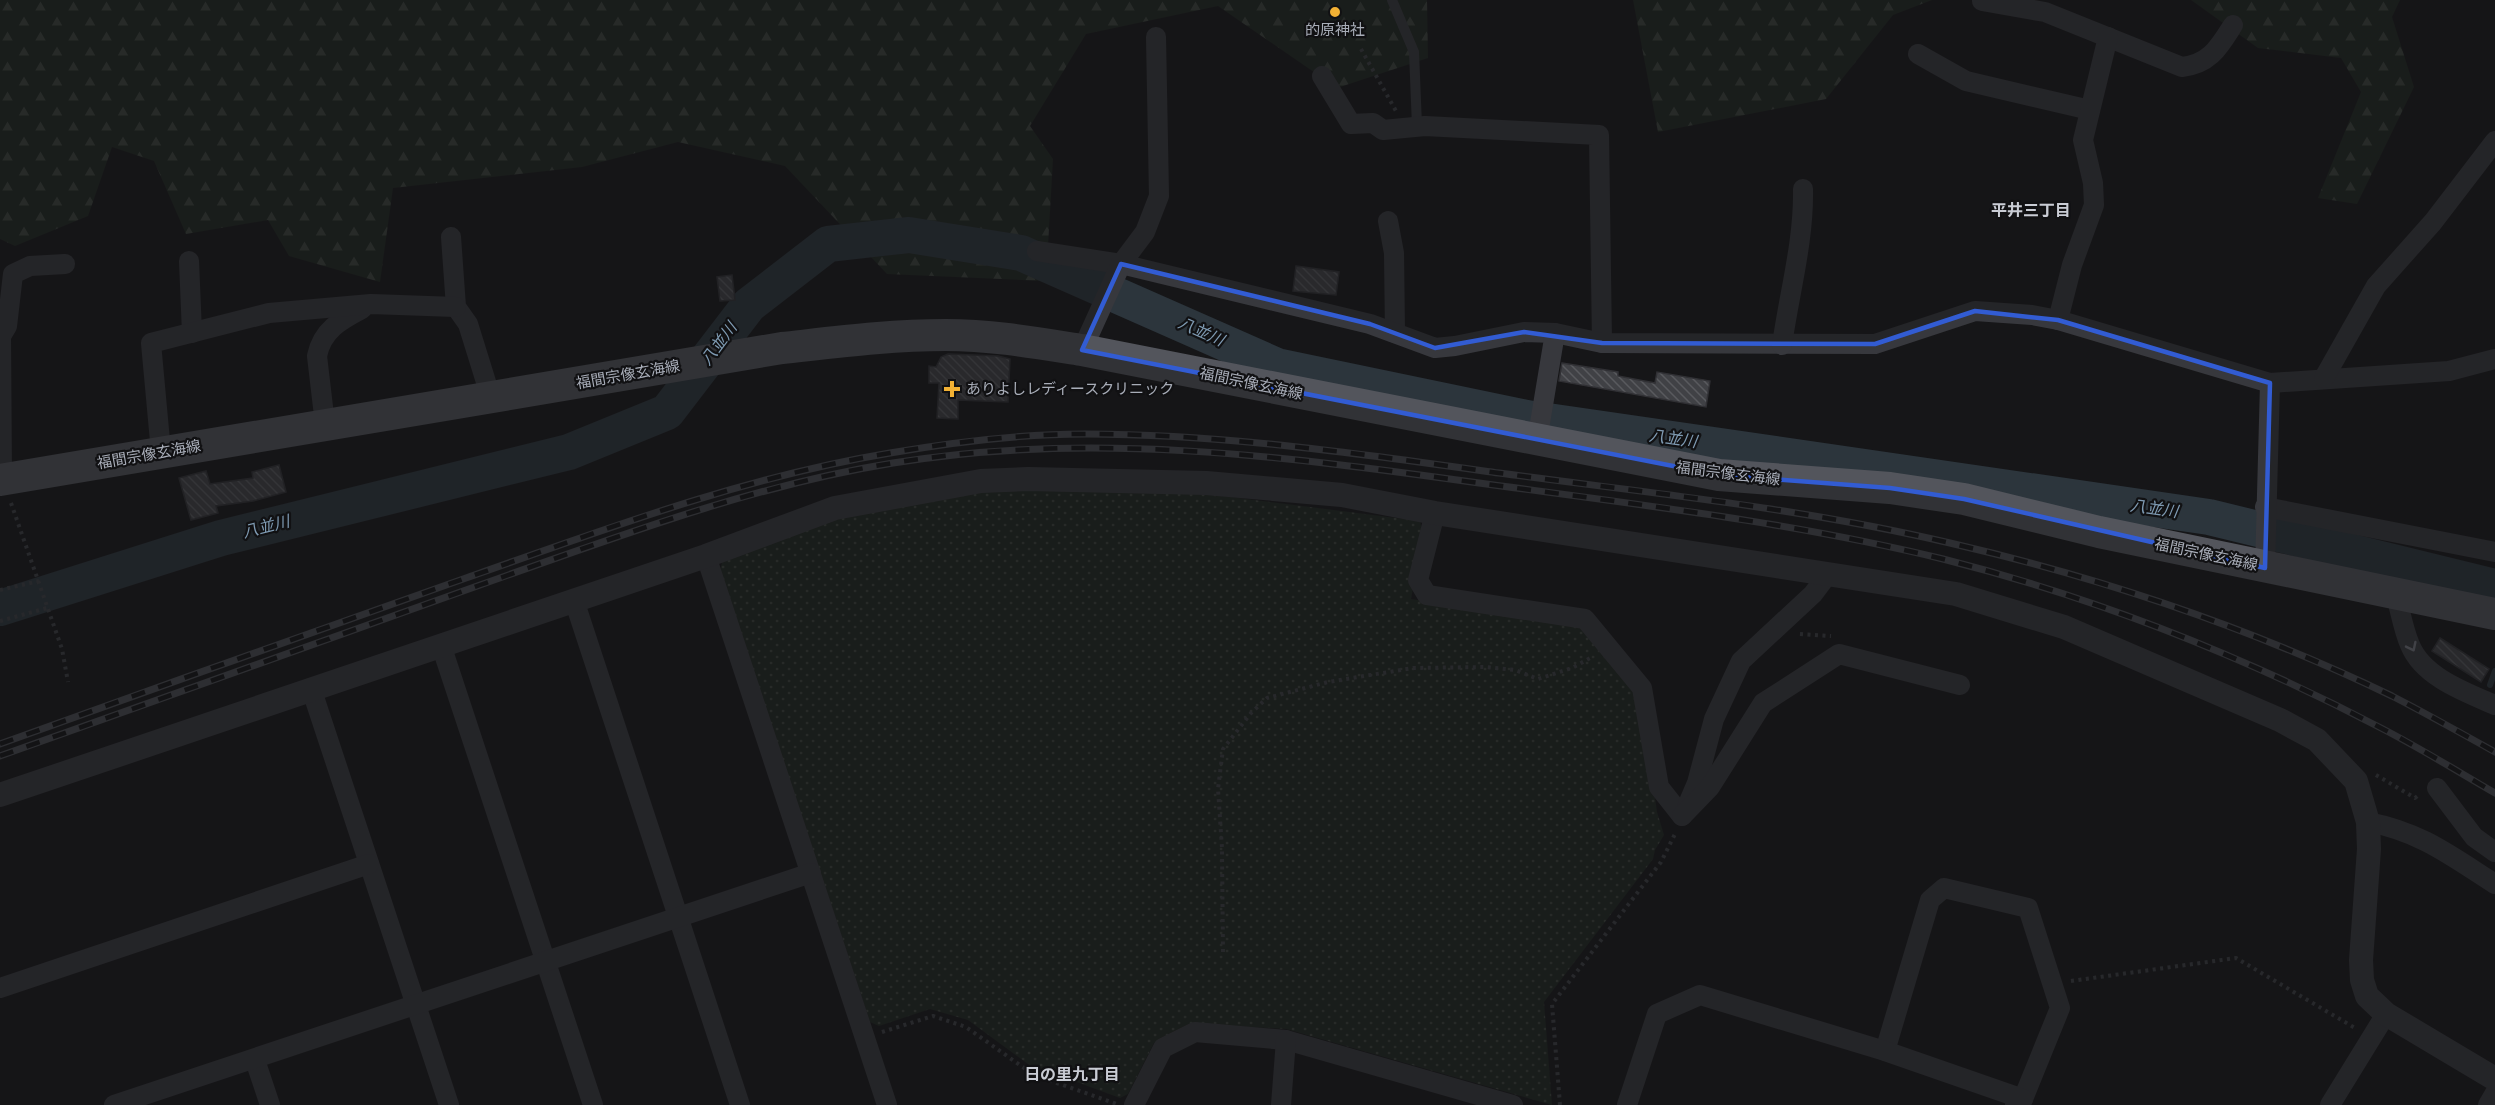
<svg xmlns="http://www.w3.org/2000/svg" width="2495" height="1105" viewBox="0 0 2495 1105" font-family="'Source Sans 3','Noto Sans JP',sans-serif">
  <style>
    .forest { fill: url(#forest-firs) }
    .park { fill: url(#park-dots) }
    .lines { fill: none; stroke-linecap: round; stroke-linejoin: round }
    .stream { stroke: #2c353c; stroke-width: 6 }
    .river { stroke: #2c353c; stroke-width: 36 }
    .building { fill: url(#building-back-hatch); stroke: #303034; stroke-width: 1.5 }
    .path { stroke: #3d3f44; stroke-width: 4; stroke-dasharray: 3 4.5; stroke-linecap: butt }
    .service { stroke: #37383d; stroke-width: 10 }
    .minor { stroke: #37383d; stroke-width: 20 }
    .tertiary { stroke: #37383d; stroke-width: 24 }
    .primary { stroke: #53555c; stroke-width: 32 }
    .rail-casing { stroke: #4a4c52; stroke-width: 7 }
    .rail { stroke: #111113; stroke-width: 4.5; stroke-dasharray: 14; stroke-linecap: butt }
    .oneway { stroke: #757881 }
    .marked { fill: none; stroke: #325cd3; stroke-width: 4.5; stroke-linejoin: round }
    .poi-dot { fill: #f2b134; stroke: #111113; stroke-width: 2 }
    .labels { text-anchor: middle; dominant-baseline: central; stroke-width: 4.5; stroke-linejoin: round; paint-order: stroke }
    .poi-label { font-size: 15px; fill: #a8adb8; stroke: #111113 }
    .street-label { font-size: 15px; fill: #a8adb8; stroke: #111113 }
    .neighbourhood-label { font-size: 16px; font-weight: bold; fill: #c9ccd4; stroke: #111113 }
    .water-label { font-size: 16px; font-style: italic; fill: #7f9bb3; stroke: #111113 }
  </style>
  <defs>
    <pattern id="forest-firs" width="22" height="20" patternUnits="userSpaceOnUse" patternTransform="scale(1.5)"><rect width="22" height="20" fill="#1e261f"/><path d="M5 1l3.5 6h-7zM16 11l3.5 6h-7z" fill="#3c433d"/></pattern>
    <pattern id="park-dots" width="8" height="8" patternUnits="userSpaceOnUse" patternTransform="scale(1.5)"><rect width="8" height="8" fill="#1e261f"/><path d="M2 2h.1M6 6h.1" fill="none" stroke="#3c433d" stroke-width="1.8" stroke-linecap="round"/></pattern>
    <pattern id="building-back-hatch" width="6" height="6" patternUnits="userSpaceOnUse" patternTransform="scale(1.5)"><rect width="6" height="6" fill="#404145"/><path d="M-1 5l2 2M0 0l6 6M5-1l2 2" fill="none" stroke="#595a5e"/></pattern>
  </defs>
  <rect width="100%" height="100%" fill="#161618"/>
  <!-- forest -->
  <g class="forest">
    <path d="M0,0H1427L1428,58L1337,88L1218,6L1086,34L1030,126L1053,159L1046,281L887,274L785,166L678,142L582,167L393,188L380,282L289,256L268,220L186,234L154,161L112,147L88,216L15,246L0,239Z"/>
    <path d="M1633,0H1932L1893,15L1826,99L1658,132Z"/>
    <path d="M2191,0H2400L2392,17L2414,87L2357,204L2318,198L2361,92L2341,58L2258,48Z"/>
  </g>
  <!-- park -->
  <path class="park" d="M1057,488L1216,495L1420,521L1423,534L1411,599L1583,626L1642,703L1657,812L1664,835L1655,850L1653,859L1544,1002L1552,1105L1286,1029L1196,1024L1154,1043L1128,1094L1120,1098L1028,1064L968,1020L930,1009L879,1026L870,1022L720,570L723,559L854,513L992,491Z"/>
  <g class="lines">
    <!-- stream -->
    <path class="stream" d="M2490,685L2495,671"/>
    <!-- river -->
    <path class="river" d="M0,608L221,538L569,452L667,412L749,305L828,244L909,235L1021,253L1277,366L1527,418L2209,517L2495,587"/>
  </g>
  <!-- building -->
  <g class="building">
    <path d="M1296,266L1339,272L1336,295L1293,291Z"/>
    <path d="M732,275L735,300L720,301L717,277Z"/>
    <path d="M948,354L998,356L1010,359L1008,402L958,400V419L937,418L939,383H929V366L936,367L941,357Z"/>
    <path d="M1562,363L1618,372V376L1655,383L1657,372L1710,381L1706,407L1559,381Z"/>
    <path d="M279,465L286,492L253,501L216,506L218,513L191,520L179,478L206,471L210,484L253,478L252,472Z"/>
    <path d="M2440,638L2489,669L2481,682L2432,651Z"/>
  </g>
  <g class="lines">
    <!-- path -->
    <g class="path">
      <path d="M1361,49L1396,111"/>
      <path d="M11,503L62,649L68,682"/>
      <path d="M0,590L39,581"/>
      <path d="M0,621L47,608"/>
      <path d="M1800,634L1831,636"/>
      <path d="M2376,775L2415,798L2420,794"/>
      <path d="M1223,952L1222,848L1218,789L1223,749L1251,713L1267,698L1328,682L1413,668L1485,667L1515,670L1538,679L1572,668L1592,657"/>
      <path d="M2071,981L2236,958L2355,1028"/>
      <path d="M882,1032L933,1016L966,1027L1034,1075L1117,1104"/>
      <path d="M1560,1105L1552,1004L1661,862L1675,834"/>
    </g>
    <!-- service -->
    <path class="service" d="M1392,0L1414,52L1417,126"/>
    <!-- minor -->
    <g class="minor">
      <path d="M1982,1L2045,12L2182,67C2210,64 2219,47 2233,25"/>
      <path d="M1918,54L1966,81L2090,110"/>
      <path d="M1322,76L1351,124L1373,123L1383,130L1425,126L1599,135L1602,343"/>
      <path d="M1388,221L1394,253L1395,333"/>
      <path d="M451,237L456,307L468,324L491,398"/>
      <path d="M1037,251L1121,264L1370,324L1435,348L1455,346L1524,332L1555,333L1602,343L1875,344L1975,311L2032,315L2058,320L2270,383L2449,371L2495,359"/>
      <path d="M189,261L192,333"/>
      <path d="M2058,320L2072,265L2094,205L2093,183L2083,140L2108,37"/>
      <path d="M1782,345C1789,294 1804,242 1803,189"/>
      <path d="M1082,350L1121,264L1145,232L1159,196L1156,37"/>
      <path d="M2324,378L2376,286L2433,222L2495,141"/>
      <path d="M325,424L317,356C322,330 341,320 362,309"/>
      <path d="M1537,441L1555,333"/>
      <path d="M161,452L151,343L269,313L371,304L456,307"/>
      <path d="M2,480L1,336L7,326L13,274L30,266L65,264"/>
      <path d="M2265,507L2495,552"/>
      <path d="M1435,513L1418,580L1427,595L1585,619L1642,688L1659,787L1682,816"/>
      <path d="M706,556L887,1105"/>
      <path d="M2265,568L2270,383"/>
      <path d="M2395,592C2400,609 2403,629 2410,645C2423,677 2465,692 2495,705"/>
      <path d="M574,600L740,1105"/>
      <path d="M441,645L593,1105"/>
      <path d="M311,688L449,1105"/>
      <path d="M2437,788L2474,837L2495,852"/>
      <path d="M1688,804L1697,783L1714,719L1741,661L1813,594L1828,574"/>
      <path d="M1682,816L1710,787L1763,703L1839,654L1960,685"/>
      <path d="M2368,822C2421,832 2451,856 2495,884"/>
      <path d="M0,988L369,864"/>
      <path d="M1885,1051L1930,900L1944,888L2028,908L2060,1008L2023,1099L2015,1105"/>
      <path d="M255,1060L270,1105"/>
      <path d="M114,1105L811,873"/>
      <path d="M1134,1105L1163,1048L1195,1032L1286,1040L1513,1105"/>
      <path d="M1281,1105L1286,1040"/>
      <path d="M1627,1105L1657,1014L1700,995L1885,1051L2023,1099"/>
      <path d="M2330,1105L2386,1014"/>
      <path d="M2488,1105L2495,1093"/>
    </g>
    <!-- tertiary -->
    <path class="tertiary" d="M0,795L706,556L835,508L981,481L1028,479L1206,483L1342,495L1435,513L1956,594L2064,627L2280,720L2317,740L2356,781L2368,822L2369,849L2361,960L2362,980L2367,996L2386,1014L2495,1079"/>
    <!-- primary -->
    <path class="primary" d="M0,480L782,348C837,342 891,335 946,335C992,335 1037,343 1082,350L1719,475L1890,488L1964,499L2099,532L2495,614"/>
    <defs>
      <g id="rail">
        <path d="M0,744C155,688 311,633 466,578C606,529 744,477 890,453C954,442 1020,434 1085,434C1224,434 1362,454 1499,473C1650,493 1802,508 1950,543C2102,578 2251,628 2392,696C2427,714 2461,733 2495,752"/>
        <path d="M0,756C160,699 320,642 480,585C616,537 751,486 893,463C1089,431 1284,456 1479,483C1634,504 1791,522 1943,559C2094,597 2243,656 2381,728C2420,748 2457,771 2495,793"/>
      </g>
    </defs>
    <!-- rail casing -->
    <use href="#rail" class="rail-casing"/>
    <!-- rail -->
    <use href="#rail" class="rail"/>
  </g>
  <!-- one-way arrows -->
  <defs><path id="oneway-chevron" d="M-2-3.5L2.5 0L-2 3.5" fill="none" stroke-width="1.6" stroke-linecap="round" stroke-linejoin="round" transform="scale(1.5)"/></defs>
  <use class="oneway" href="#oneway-chevron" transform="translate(2412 647) rotate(64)"/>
  <!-- marked area -->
  <path d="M0 0H2495V1105H0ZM1121,264L1370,324L1435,348L1524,332L1602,343L1875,344L1975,311L2058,320L2270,383L2265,568L1964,499L1890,488L1719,475L1082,350Z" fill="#161618" fill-opacity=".55" fill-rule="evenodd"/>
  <path class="marked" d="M1121,264L1370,324L1435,348L1524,332L1602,343L1875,344L1975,311L2058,320L2270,383L2265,568L1964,499L1890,488L1719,475L1082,350Z"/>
  <!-- markers -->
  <g class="poi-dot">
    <circle cx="1335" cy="12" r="6"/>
    <path d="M949 380h6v6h6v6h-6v6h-6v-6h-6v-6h6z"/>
  </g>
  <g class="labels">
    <!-- poi labels -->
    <g class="poi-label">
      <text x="1335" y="30">的原神社</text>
      <text x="966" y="389" text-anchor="start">ありよしレディースクリニック</text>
    </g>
    <!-- street labels -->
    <g class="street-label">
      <text transform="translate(628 375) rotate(-10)">福間宗像玄海線</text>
      <text transform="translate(1251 384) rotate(12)">福間宗像玄海線</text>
      <text transform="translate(149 455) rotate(-10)">福間宗像玄海線</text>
      <text transform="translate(1728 474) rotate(7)">福間宗像玄海線</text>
      <text transform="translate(2206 555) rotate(12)">福間宗像玄海線</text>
    </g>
    <!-- neighbourhood labels -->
    <g class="neighbourhood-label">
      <text x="2031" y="211">平井三丁目</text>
      <text x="1072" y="1075">日の里九丁目</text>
    </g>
    <!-- water labels -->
    <g class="water-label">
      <text transform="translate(1201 332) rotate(24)">八並川</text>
      <text transform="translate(719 344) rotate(-53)">八並川</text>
      <text transform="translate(1673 439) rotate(8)">八並川</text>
      <text transform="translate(2154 509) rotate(8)">八並川</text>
      <text transform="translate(266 527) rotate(-14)">八並川</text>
    </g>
  </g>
</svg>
